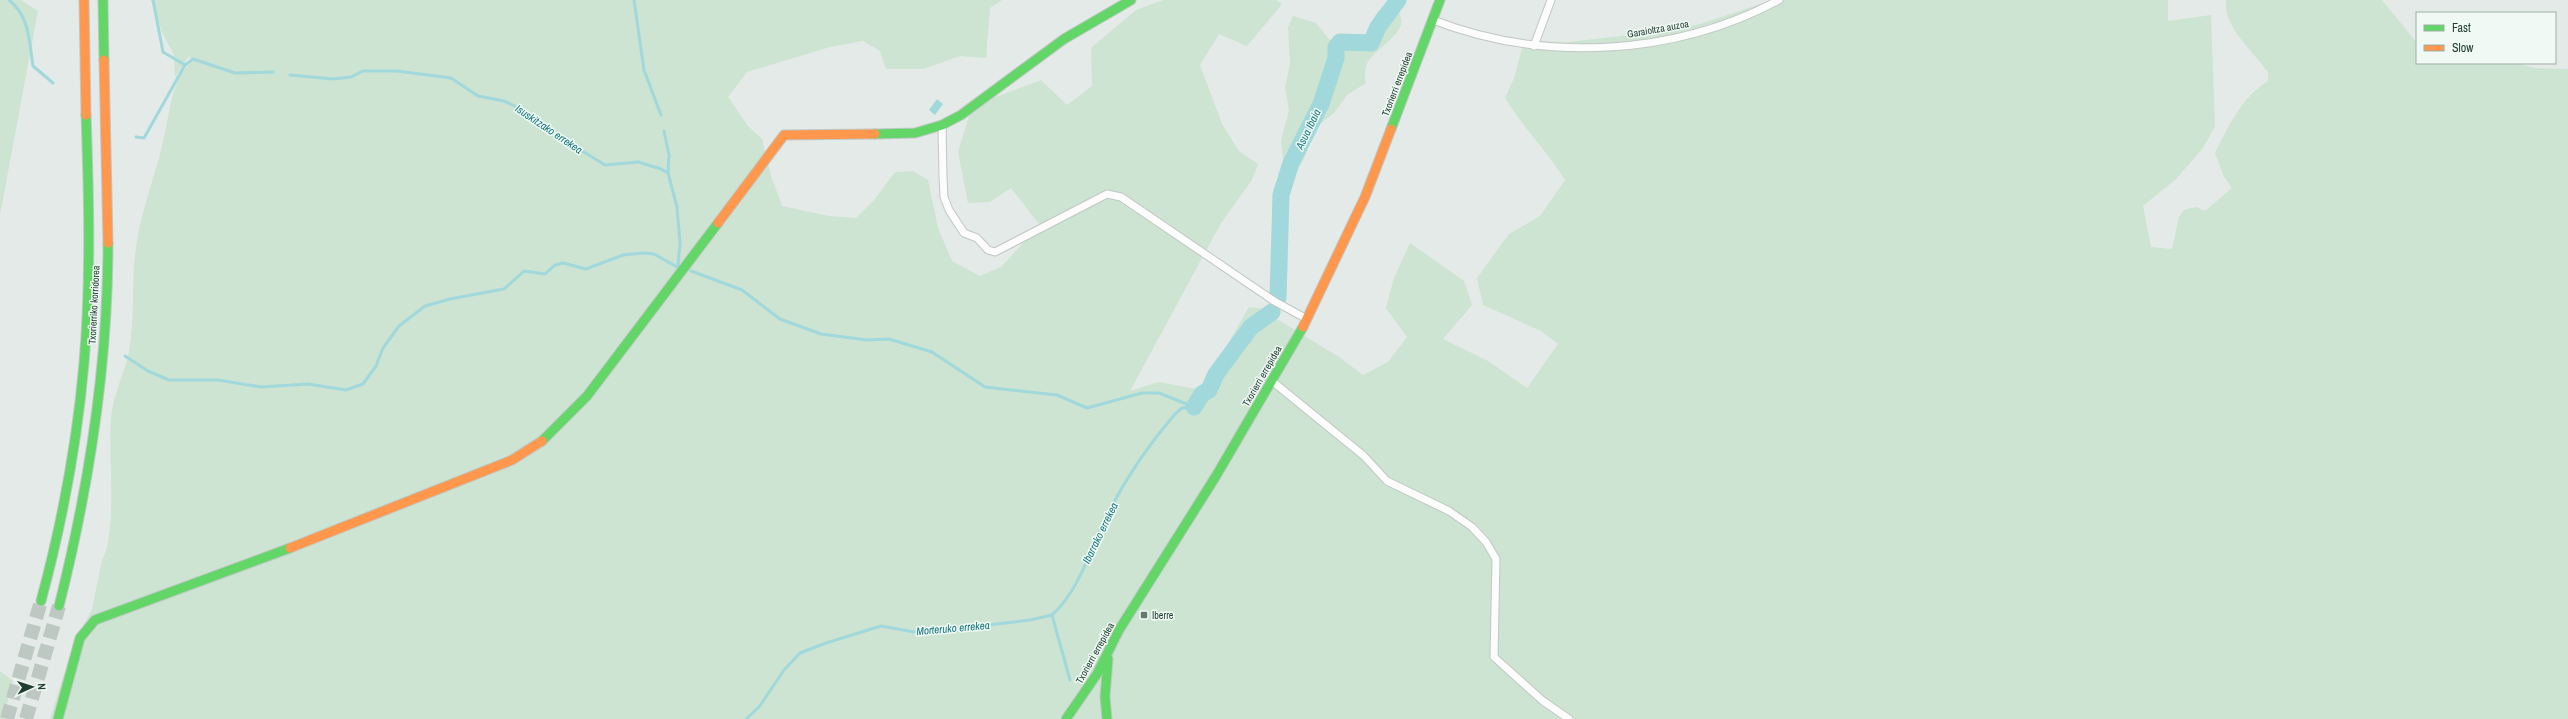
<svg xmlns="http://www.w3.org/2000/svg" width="2568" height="719" viewBox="0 0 2568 719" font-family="'Archivo Narrow',sans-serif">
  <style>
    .green { fill: #cce4d1 }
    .water { fill: #a1d8db }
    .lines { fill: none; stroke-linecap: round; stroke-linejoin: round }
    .stream { stroke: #a1d8db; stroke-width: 3 }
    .river { stroke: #a1d8db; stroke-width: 17 }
    .highway-tunnel { stroke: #bdc8c3; stroke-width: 14; stroke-dasharray: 14 7; stroke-linecap: butt }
    .street-casing { stroke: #c1c7c4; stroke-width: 9 }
    .fast-casing { stroke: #bfc7c4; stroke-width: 11 }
    .slow-casing { stroke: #bfc7c4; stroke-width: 11 }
    .street { stroke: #fbfcfb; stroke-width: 7 }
    .fast { stroke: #63d668; stroke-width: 9 }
    .slow { stroke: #ff974d; stroke-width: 9 }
    .poi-dot { fill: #657b72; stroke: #f1f9f4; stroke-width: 1.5 }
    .labels { text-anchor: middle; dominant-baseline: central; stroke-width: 3; stroke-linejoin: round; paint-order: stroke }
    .street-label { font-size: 10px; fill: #203f33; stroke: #f1f9f4 }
    .poi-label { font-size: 10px; fill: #203f33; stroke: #f1f9f4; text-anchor: start }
    .water-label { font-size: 11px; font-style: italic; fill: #15777f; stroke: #f1f9f4 }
  </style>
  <rect width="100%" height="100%" fill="#e4eae7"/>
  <!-- green -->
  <g class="green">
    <path d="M0,0H21L38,11L0,215Z"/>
    <path d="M151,0H1002L990,8L986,58L960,56L923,69H886L880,51L863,41L830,47L747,72L728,97L748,126L762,139L771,176L782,206L829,216L856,218L875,199L895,172L913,171L928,180L938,228L952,261L980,276L1001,267L1040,225L1011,188L990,202L968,203L958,152L972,106L1041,80L1067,105L1092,86L1091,48L1136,10L1163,0H1276L1282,4L1247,46L1219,34L1200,65L1222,124L1239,151L1258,164L1252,180L1221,223L1130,391L1159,382L1201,390L1249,307L1271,310L1277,319L1339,357L1363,375L1388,362L1407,337L1386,308L1394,278L1410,243L1464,281L1472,305L1443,339L1488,361L1527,388L1558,344L1541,331L1483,305L1477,278L1509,234L1540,216L1565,180C1547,151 1523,127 1505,98L1514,78L1524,41L1568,42L1666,31L1700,24L1773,0H2168V21L2211,15L2215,126L2203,148L2176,179L2143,206L2151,247L2172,249L2179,217L2184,210L2196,207L2205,211L2232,188L2224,177L2215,153C2230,124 2240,99 2268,81V72C2254,52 2222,26 2226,0H2382L2417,43V63H2513L2536,68L2568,69V719H50L72,648L92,609L102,560C118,531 108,455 111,419C113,394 124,375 129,352C135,318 131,282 136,247C141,211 155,177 163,142C170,114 170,82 192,61L189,56L175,77L174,55L162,32Z"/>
    <path d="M1392,6C1421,28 1375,46 1367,64C1364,70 1365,77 1366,83L1347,95L1334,113L1316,127L1303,161L1290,179L1284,167L1281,141L1289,110L1285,87L1290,64L1288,27L1293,16L1316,23L1328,38L1336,44L1343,39L1366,41C1373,27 1372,5 1392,6Z"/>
    <path d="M0,671L13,681L3,719H0Z"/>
  </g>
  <!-- water -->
  <path class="water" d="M937,99L943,104L935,115L929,110Z"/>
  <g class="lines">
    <!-- stream -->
    <g class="stream">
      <path d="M9,0C30,17 29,41 33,66L53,83"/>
      <path d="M153,0L163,52L185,65L193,59L235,73L273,72"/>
      <path d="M634,0L644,70L661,115"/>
      <path d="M290,75L333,79L351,77L363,71H397L451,78L478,96L504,101L519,108L529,118L605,165L638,162L661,169L668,173L677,207L680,243L678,267"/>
      <path d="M664,131L669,155L668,173"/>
      <path d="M136,137L144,138L185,65"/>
      <path d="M691,271L742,290L780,319L821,334L867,340L889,339L932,352L985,387L1057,395L1087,408L1142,393H1159L1194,407"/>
      <path d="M125,356L148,371L169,380H218L261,387L308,384L346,390L363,384L376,366L383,348L399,326L425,306L450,299L504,289L524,271L545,274L555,265L563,263L586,269L623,255L643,253L654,254L677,267"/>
      <path d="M1070,680L1052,615C1078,593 1093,544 1108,513C1126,478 1149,444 1175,414L1182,408L1191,407"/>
      <path d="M746,719L759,707L784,670L800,653L826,643L881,626L920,633L1030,620L1052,615"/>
    </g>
    <!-- river -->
    <g class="river">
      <path d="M1278,298L1281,195L1291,163L1321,104L1336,58V47L1340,42L1371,43L1378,27L1398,0"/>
      <path d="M1194,407L1202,394L1209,390L1216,374L1251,327L1272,312"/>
    </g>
    <!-- highway-tunnel -->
    <g class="highway-tunnel">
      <path d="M7,719L41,601"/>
      <path d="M26,719L59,606"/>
    </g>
    <defs>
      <g id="street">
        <path d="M1433,20C1544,63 1674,56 1779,0"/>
        <path d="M1534,46L1551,0"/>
        <path d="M942,125L943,177L944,197L949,210L964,233L977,238L988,250L995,252L1107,194L1121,197L1274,301L1307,319"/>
        <path d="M1272,381L1364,456L1387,481L1449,511L1472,527L1486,542L1496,559L1494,657L1543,701L1569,719"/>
      </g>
      <g id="fast">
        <path d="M103,0L104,60"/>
        <path d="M1391,129L1440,0"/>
        <path d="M875,134L915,133L942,125L961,115L1064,39L1131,0"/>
        <path d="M542,441L587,396L718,223"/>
        <path d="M41,601C62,523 77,444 84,363C91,281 89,198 86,115"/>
        <path d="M59,606C89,487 108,366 108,243"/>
        <path d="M58,719L80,638L95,620L290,548"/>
        <path d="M1066,719L1097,674L1119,630L1216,476L1303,327"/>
        <path d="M1107,719L1105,697L1108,659"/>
      </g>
      <g id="slow">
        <path d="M84,0L86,115"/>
        <path d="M104,60L108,243"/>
        <path d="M718,223L784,135L875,134"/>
        <path d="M1303,327L1365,197L1391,129"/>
        <path d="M290,548L512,460L542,441"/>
      </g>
    </defs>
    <!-- street casing -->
    <use href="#street" class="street-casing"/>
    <!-- fast casing -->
    <use href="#fast" class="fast-casing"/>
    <!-- slow casing -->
    <use href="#slow" class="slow-casing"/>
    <!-- street -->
    <use href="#street" class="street"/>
    <!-- fast -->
    <use href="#fast" class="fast"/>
    <!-- slow -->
    <use href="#slow" class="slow"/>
  </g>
  <!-- markers -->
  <rect class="poi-dot" x="1140" y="611" width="8" height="8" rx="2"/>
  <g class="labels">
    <!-- street labels -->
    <g class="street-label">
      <text transform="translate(1658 29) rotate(-10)">Garaioltza auzoa</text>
      <text transform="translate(1397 84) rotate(-69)">Txorierri errepidea</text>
      <text transform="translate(94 305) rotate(-87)">Txorierriko korridorea</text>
      <text transform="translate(1262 376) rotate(-60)">Txorierri errepidea</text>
      <text transform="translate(1095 653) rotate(-61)">Txorierri errepidea</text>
    </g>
    <!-- poi labels -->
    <g class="poi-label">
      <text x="1152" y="615">Iberre</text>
    </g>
    <!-- water labels -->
    <g class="water-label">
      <text transform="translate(549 129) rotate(34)">Isuskitzako errekea</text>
      <text transform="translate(1308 129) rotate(-64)">Asua Ibaia</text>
      <text transform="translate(1100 533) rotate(-64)">Ibarrako errekea</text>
      <text transform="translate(953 628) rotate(-5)">Morteruko errekea</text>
    </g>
  </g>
  <!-- legend -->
  <rect x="2416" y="12" width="140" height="52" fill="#f1f9f4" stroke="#9dafa7"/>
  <rect x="2424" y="25" width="20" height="6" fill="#63d668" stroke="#9dafa7"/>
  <text x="2452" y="32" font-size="12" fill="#203f33">Fast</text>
  <rect x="2424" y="45" width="20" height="6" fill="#ff974d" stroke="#9dafa7"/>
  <text x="2452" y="52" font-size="12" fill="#203f33">Slow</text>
  <!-- north arrow -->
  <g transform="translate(32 687) rotate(87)" stroke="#f1f9f4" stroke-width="3" paint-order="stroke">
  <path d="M0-3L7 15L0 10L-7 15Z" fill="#203f33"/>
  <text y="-6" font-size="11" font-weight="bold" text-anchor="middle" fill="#203f33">N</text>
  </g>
</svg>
